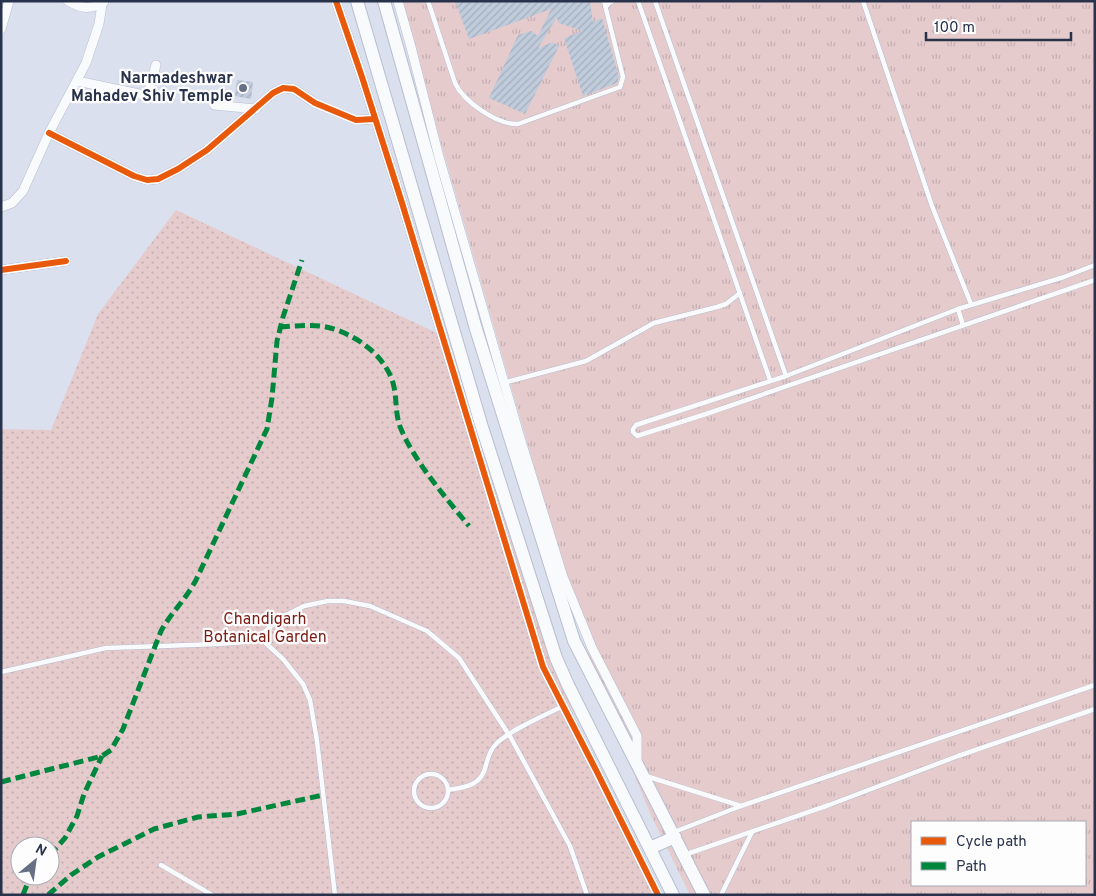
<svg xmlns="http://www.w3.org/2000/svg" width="1096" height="896" viewBox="0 0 1096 896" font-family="Overpass,sans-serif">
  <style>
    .grass { fill: url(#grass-tufts); fill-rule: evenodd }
    .park { fill: url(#park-dots); fill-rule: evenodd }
    .building { fill: url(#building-hatch) }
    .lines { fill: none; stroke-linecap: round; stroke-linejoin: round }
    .lane-casing { stroke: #b7bed0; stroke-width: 5.5 }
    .street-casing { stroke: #b7bed0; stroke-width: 10 }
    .secondary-casing { stroke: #b7bed0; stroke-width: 14 }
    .lane { stroke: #f9fafc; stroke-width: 4.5 }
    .street { stroke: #f9fafc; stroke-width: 9 }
    .secondary { stroke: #f9fafc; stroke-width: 12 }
    .quiet { stroke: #00873e; stroke-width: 5; stroke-dasharray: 10 5; stroke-linecap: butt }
    .cycleway-casing { stroke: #fdfdfd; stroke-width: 9 }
    .cycleway { stroke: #e8590c; stroke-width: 6 }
    .poi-dot { fill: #676f84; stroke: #fdfdfd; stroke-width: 2 }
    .labels { text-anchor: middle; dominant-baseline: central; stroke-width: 4.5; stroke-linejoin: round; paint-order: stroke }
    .poi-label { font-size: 16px; font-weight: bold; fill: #29324b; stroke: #fdfdfd; text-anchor: end }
    .park-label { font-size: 16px; fill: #7b1c14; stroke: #fdfdfd }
  </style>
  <defs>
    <pattern id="grass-tufts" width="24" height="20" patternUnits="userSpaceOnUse" patternTransform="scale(1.25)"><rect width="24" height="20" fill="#e6cbcd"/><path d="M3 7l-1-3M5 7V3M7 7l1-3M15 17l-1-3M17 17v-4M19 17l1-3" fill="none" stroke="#c5afb2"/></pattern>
    <pattern id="park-dots" width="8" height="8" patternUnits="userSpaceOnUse" patternTransform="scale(1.25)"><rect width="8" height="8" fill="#e6cbcd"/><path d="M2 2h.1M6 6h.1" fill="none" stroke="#c5afb2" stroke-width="1.8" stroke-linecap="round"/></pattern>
    <pattern id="building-hatch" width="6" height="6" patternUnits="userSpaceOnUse" patternTransform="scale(1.25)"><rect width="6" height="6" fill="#c0cbdb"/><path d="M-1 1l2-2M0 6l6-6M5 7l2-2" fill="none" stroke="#a5afbd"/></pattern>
  </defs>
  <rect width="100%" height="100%" fill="#dae0ee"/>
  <!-- grass -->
  <path class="grass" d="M400,1H1095V895H690L650,813L596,681ZM912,822H1085V885H912Z"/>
  <!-- park -->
  <path class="park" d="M176,210L441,335L584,746L658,895H1V429L51,430L98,314ZM20,846H50V876H20Z"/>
  <!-- building -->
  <g class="building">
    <path d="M455,1H590L593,22L602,18L619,77L617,83L583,96L564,38L582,31L559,23L557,17L538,48L553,42L559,46L525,114L489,98L518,35L531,31L538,36L551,9L469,39Z"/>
    <path d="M237,80L253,82L251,99L235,96Z"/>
  </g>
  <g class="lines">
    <defs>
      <g id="lane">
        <path d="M428,1L455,83C463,101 497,125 518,124L620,87L623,77L604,1"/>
        <path d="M638,1L770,380"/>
        <path d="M655,1L786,376"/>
        <path d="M863,1L932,206L971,304"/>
        <path d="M606,7L609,3L613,1"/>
        <path d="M1095,265L1064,277L958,309L786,376L636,425L633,429V432L637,436L706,414L1095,280"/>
        <path d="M958,309L963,325"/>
        <path d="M503,383L586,361L654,323L717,307L726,304L740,293"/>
        <path d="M259,637L283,659L303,684L310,700L317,741L335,895"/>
        <path d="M1,672L106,648L218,644L245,642L259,637L280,618L304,606L328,601H344L370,606L427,631L459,658L511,738L570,846L587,895"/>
        <circle cx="431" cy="791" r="17"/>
        <path d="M646,776L741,806"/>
        <path d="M448,790C467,787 482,785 486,765C488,757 490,750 496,744C508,731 546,715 563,706"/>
        <path d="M674,832L741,806L1095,685"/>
        <path d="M684,855L829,805L958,756L1095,709"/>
        <path d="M161,865L212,895"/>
        <path d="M721,895L752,832"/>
      </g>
      <g id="street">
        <path d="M68,1C82,9 91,10 104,2"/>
        <path d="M336,1L362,77L402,203L543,667L597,772L658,895"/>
        <path d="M398,1L411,47L439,157L520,438L563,577L592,648L637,736V763"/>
        <path d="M1,29L9,1"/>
        <path d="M77,81L144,95L149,90L156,65"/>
        <path d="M214,105L256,109"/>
        <path d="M49,133L134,176L147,180L158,179L178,169L207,150L273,93L283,88L294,89L315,103L356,120L375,119"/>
        <path d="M1,207L12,203L23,191L49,133L86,63L99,24L102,4"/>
        <path d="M1,270L66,261"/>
      </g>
      <g id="secondary">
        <path d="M357,1L481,424L556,658L568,685L673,895"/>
        <path d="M384,1L476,329L574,641L704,895"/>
        <path d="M650,848L675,837"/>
      </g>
    </defs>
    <!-- lane casing -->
    <use href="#lane" class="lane-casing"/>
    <!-- street casing -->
    <use href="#street" class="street-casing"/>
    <!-- secondary casing -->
    <use href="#secondary" class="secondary-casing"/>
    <!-- lane -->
    <use href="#lane" class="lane"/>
    <!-- street -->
    <use href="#street" class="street"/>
    <!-- secondary -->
    <use href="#secondary" class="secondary"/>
    <!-- quiet -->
    <g class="quiet">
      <path d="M280,327C295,326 312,324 326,327C355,333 388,357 394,387C397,401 395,415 401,429C415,462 445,497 469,526"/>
      <path d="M1,782L102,756L111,750L123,729L161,631C171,613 186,599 196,580L267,429L272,398L277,341L283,317L302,260"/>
      <path d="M50,855L65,838L77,816L84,794L102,756"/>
      <path d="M23,895L28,882L33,876"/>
      <path d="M48,895L71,875L98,857L154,829L198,817L237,814L323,795"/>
    </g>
    <defs>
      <g id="cycleway">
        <path d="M336,1L362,77L402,203L543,667L597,772L658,895"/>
        <path d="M49,133L134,176L147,180L158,179L178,169L207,150L273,93L283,88L294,89L315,103L356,120L375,119"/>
        <path d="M1,270L66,261"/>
      </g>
    </defs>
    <!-- cycleway casing -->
    <use href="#cycleway" class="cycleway-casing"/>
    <!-- cycleway -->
    <use href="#cycleway" class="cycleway"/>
  </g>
  <!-- markers -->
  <circle class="poi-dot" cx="243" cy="88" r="5"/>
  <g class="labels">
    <!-- poi labels -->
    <g class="poi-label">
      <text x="233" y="79">Narmadeshwar<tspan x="233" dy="18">Mahadev Shiv Temple</tspan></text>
    </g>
    <!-- park labels -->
    <g class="park-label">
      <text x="265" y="620">Chandigarh<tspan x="265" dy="18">Botanical Garden</tspan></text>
    </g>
  </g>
  <!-- border -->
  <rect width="1096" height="896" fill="none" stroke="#29324b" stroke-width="5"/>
  <!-- legend -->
  <rect x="911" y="821" width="175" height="65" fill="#fdfdfd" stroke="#a8acb6"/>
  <rect x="921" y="837" width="25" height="8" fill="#e8590c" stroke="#a8acb6"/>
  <text x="956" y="846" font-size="15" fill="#29324b">Cycle path</text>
  <rect x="921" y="862" width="25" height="8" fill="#00873e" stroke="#a8acb6"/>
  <text x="956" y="871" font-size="15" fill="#29324b">Path</text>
  <!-- north arrow -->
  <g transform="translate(35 861) rotate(29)"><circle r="24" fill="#fdfdfd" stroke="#a8acb6"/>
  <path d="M0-4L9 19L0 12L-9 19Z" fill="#676f84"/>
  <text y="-8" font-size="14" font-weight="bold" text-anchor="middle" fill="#29324b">N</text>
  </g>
  <!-- scale -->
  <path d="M926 32v8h145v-8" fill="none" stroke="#29324b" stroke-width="2.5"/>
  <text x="934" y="32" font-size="15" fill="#29324b" stroke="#fdfdfd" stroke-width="4" paint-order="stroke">100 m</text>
</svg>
